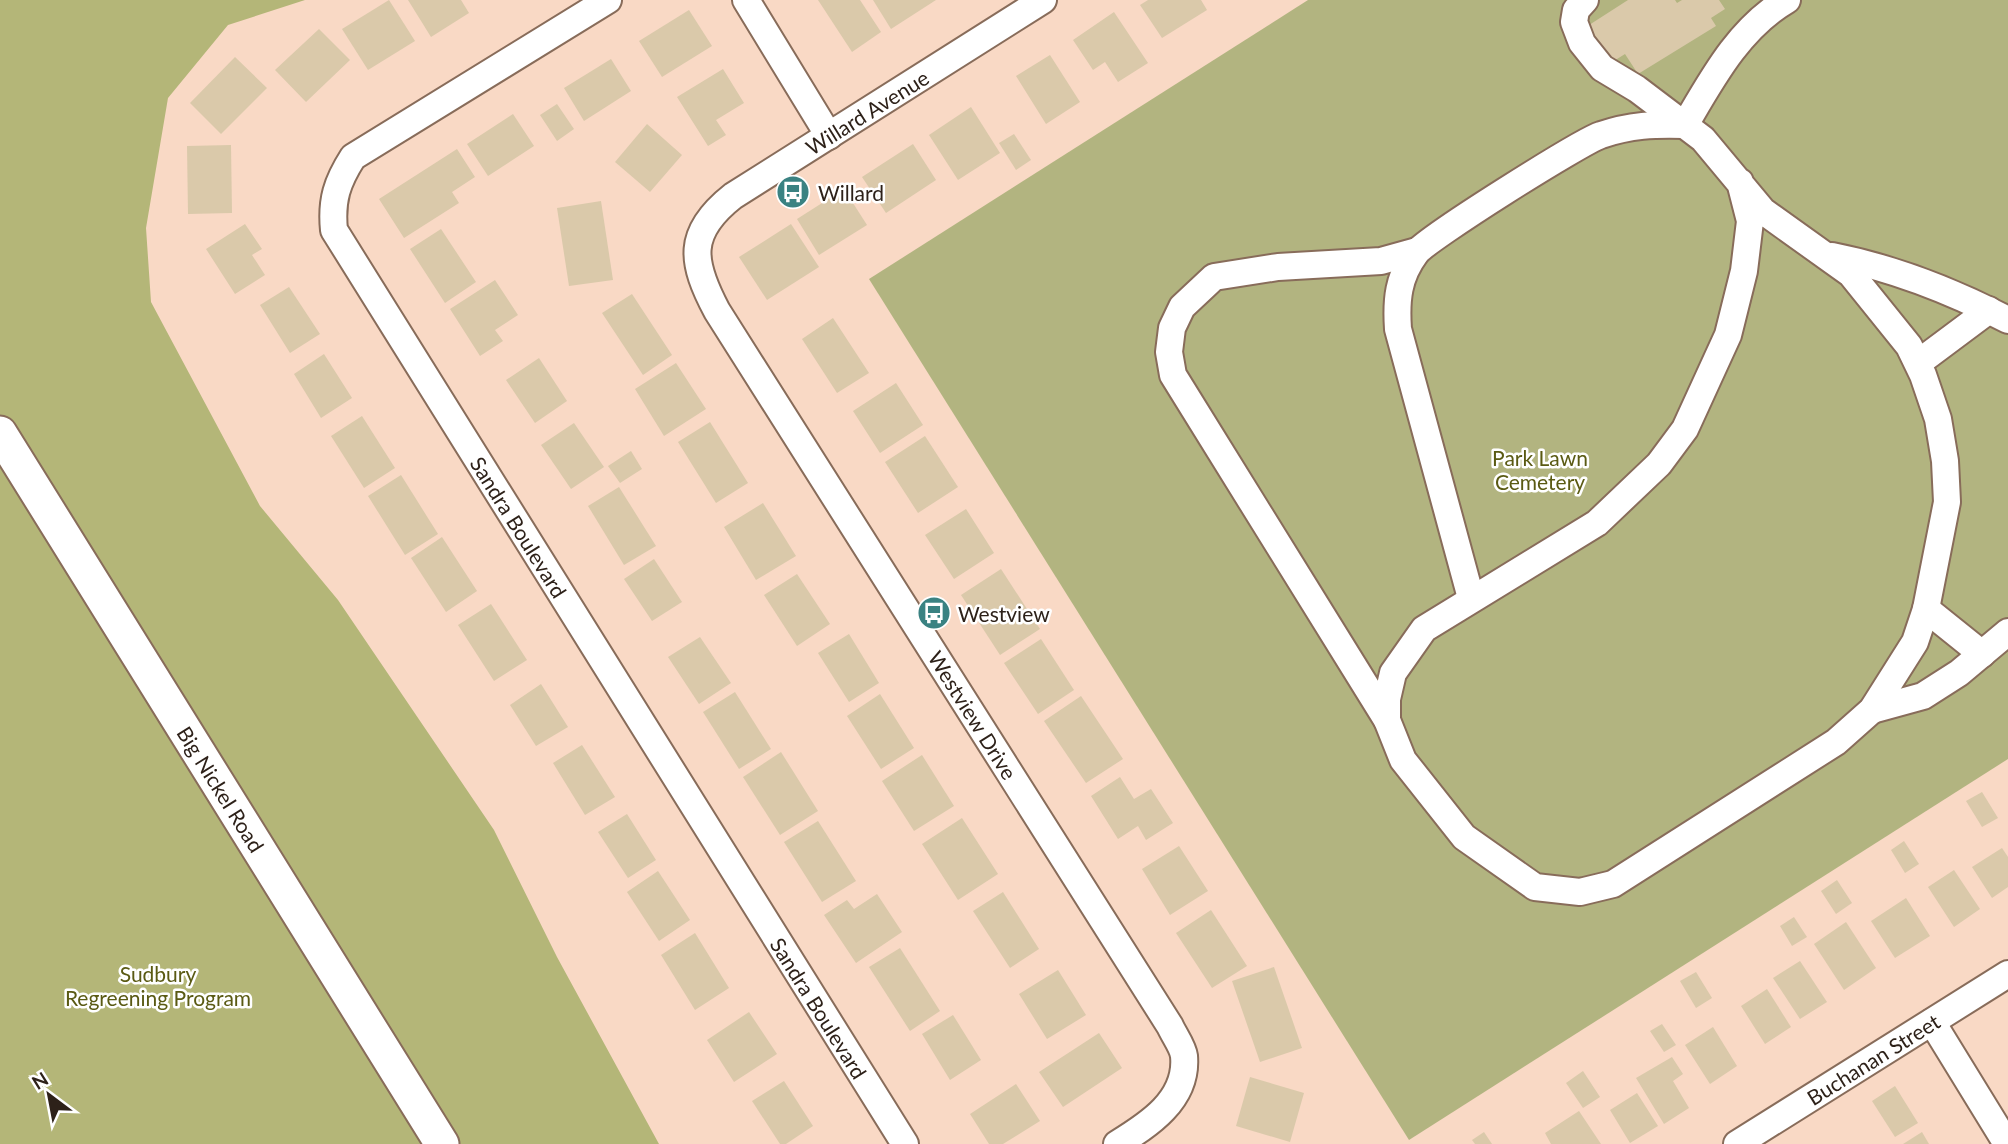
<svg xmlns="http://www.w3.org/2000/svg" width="2008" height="1144" viewBox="0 0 2008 1144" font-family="Lato,sans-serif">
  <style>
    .green { fill: #b2b480 }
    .forest { fill: #b4b678 }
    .building { fill: #dac9aa }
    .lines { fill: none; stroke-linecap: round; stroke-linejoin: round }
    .minor-casing { stroke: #886c5a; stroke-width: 30 }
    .major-casing { stroke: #886c5a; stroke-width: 37 }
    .minor { stroke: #fff; stroke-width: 26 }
    .major { stroke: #fff; stroke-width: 33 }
    .labels { text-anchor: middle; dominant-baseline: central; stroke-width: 5; stroke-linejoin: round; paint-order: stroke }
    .street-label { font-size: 21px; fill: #2d2119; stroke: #fff }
    .poi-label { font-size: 21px; fill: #2d2119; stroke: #fff; text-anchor: start }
    .park-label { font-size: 21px; fill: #5a5a13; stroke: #fff }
  </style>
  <rect width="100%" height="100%" fill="#f9d9c5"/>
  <!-- green -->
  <path class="green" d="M1308,0H2008V759L1409,1140L869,279Z"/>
  <!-- forest -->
  <path class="forest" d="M0,0H305L228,25L168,98L146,228L151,302L260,506L338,600L494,830L557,957L659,1144H0Z"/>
  <!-- building -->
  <g class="building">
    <path d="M389,0L415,41L368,70L342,29Z"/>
    <path d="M408,0H461L469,13L431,37Z"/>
    <path d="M818,0H860L881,32L852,52Z"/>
    <path d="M873,0H936L891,29Z"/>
    <path d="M1148,0H1201L1207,10L1162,38L1140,5Z"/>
    <path d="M1628,0H1675L1677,3L1682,0H1719L1725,9L1711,18L1716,26L1638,74L1625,54L1609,64L1586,27Z"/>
    <path d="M689,10L712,46L662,77L639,41Z"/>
    <path d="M1114,12L1148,63L1118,82L1105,62L1093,70L1073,40Z"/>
    <path d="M319,29L350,60L306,102L275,70Z"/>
    <path d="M1050,55L1080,102L1046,124L1016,76Z"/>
    <path d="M235,57L267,88L221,134L190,103Z"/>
    <path d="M611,59L631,91L584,121L564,88Z"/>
    <path d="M723,69L744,103L716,120L726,135L708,146L677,97Z"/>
    <path d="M557,104L574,129L557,141L540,115Z"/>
    <path d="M971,107L1000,153L958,180L929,135Z"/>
    <path d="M513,114L534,146L488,176L467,144Z"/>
    <path d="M647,124L682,155L650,192L615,162Z"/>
    <path d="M1014,134L1031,160L1016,170L999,143Z"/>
    <path d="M913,144L936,180L886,213L862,177Z"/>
    <path d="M231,145L232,213L188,214L187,146Z"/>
    <path d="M457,149L475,177L452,192L459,203L404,238L379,199Z"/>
    <path d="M844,189L867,225L819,255L797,219Z"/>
    <path d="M601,201L613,280L569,286L557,208Z"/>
    <path d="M245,224L262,249L252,255L265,275L235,294L206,249Z"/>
    <path d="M791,224L819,267L767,300L739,257Z"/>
    <path d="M441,229L476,282L445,303L410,249Z"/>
    <path d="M495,280L518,315L495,330L503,341L480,356L450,309Z"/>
    <path d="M289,287L320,334L290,353L260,305Z"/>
    <path d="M632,294L672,355L643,375L602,313Z"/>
    <path d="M833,318L869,373L837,393L802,339Z"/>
    <path d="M324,354L352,398L321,418L294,374Z"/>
    <path d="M539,358L567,401L535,423L506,380Z"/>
    <path d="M676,363L706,409L664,436L635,389Z"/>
    <path d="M896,383L923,425L880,453L853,411Z"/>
    <path d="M362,416L395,468L364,488L331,436Z"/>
    <path d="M710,422L748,483L716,503L678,442Z"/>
    <path d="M574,423L604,467L571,489L541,445Z"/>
    <path d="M925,436L958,487L918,513L885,462Z"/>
    <path d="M631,451L642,469L620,483L608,466Z"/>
    <path d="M401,475L438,534L405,555L368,496Z"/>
    <path d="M619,487L656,546L624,565L588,506Z"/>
    <path d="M763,503L796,556L756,580L724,527Z"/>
    <path d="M966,509L994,553L954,579L925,535Z"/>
    <path d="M442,537L477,591L446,612L411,558Z"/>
    <path d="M654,559L682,602L652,621L624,579Z"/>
    <path d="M1001,569L1040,629L1000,655L961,595Z"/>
    <path d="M797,574L830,624L797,646L764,595Z"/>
    <path d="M491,604L527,660L494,681L458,625Z"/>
    <path d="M849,634L879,683L849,702L818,653Z"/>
    <path d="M700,637L731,683L699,704L668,657Z"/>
    <path d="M1041,639L1074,690L1038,714L1004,663Z"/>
    <path d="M541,684L568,727L536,746L510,705Z"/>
    <path d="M735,692L771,749L739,769L703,712Z"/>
    <path d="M880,694L914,748L881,769L847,716Z"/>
    <path d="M1081,696L1123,759L1086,783L1044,721Z"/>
    <path d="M582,745L615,797L585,815L553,763Z"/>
    <path d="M781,752L818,811L780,835L743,777Z"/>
    <path d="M922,755L954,806L914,831L882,781Z"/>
    <path d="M1120,777L1134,799L1151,789L1173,823L1146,840L1138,826L1118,839L1091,796Z"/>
    <path d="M1982,792L1998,818L1982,827L1966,801Z"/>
    <path d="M627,814L656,860L628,878L598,832Z"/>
    <path d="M962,818L998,874L958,900L922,844Z"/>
    <path d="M818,821L856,881L822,902L784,842Z"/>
    <path d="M1904,841L1919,864L1905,873L1891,850Z"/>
    <path d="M1179,846L1208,891L1170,915L1142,869Z"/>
    <path d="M2002,848L2008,857V887L1992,898L1972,867Z"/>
    <path d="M1954,870L1980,909L1954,927L1928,887Z"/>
    <path d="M658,871L690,920L659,941L627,892Z"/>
    <path d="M1837,880L1852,903L1836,914L1821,891Z"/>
    <path d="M1003,892L1039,949L1010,968L973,911Z"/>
    <path d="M877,894L902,932L856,963L824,915L847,900L854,909Z"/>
    <path d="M1906,898L1930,936L1895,958L1871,921Z"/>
    <path d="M1211,910L1247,966L1212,988L1176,933Z"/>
    <path d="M1794,917L1807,937L1792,946L1780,926Z"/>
    <path d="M1846,922L1876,968L1844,990L1814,944Z"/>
    <path d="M695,933L729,988L695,1010L661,955Z"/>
    <path d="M900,948L940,1011L910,1031L869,967Z"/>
    <path d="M1800,961L1827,1002L1800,1019L1773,978Z"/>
    <path d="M1274,967L1302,1048L1260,1062L1232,981Z"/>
    <path d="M1058,970L1086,1015L1047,1039L1019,994Z"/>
    <path d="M1696,972L1712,998L1696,1008L1680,981Z"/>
    <path d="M1767,989L1791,1027L1765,1044L1741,1006Z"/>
    <path d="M749,1012L777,1054L734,1082L707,1040Z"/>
    <path d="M953,1015L981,1060L950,1080L922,1034Z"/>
    <path d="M1662,1024L1676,1045L1664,1052L1650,1031Z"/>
    <path d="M1713,1027L1737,1066L1710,1084L1685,1045Z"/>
    <path d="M1099,1033L1122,1068L1063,1107L1039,1072Z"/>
    <path d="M1672,1057L1683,1074L1673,1081L1689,1108L1664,1124L1636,1078Z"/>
    <path d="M1583,1071L1600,1097L1583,1108L1566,1083Z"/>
    <path d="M1250,1077L1304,1093L1290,1142L1236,1126Z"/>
    <path d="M784,1081L813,1126L786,1144H780L752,1101Z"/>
    <path d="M1016,1084L1040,1121L1003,1144H989L970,1114Z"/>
    <path d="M1895,1086L1918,1123L1895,1137L1872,1101Z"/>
    <path d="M1637,1093L1658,1126L1630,1143L1610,1110Z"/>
    <path d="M1579,1111L1601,1144H1551L1545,1133Z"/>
    <path d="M1484,1132L1492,1144H1475L1472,1140Z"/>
    <path d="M1922,1132L1929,1144H1903Z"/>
  </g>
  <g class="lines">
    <defs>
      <g id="minor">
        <path d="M608,0L353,157C337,182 331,200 334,230L905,1144"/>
        <path d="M746,0L829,136"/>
        <path d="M1043,0L733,196C686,233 691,262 717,311L1170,1026C1174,1035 1183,1047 1184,1056C1188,1100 1148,1125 1117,1144"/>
        <path d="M1585,0L1576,10L1574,22L1582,43L1602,68L1637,89L1703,139L1763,211L1851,274L1909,346L1923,375L1938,419L1945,461L1947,502L1926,609L1915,642L1872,710L1836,742L1613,884L1580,892L1535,887L1464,837L1403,760L1387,720V699L1393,673L1424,629L1597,523L1659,464L1685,429L1728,335L1744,271L1750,221L1740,182"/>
        <path d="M1832,256C1893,268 1952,291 2008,320"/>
        <path d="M1918,363L1989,310"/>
        <path d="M1471,598L1398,329C1396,300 1398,277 1416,253C1426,239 1582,141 1601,135C1630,125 1655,124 1685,125C1712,79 1739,28 1787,0"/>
        <path d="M1926,609L1982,654"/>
        <path d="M1872,710L1923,696L1959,673L2008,632"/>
        <path d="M1387,720L1173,375L1169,352L1172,328L1182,307L1214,277L1278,267L1381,261L1417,251"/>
        <path d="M1932,1022L2007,1144"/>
        <path d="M1737,1144L2008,974"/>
      </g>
      <path id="major" d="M0,433L442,1144"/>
    </defs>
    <!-- minor casing -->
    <use href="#minor" class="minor-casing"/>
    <!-- major casing -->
    <use href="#major" class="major-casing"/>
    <!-- minor -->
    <use href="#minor" class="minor"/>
    <!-- major -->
    <use href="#major" class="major"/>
  </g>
  <!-- icons -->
  <defs>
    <symbol id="bus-disc" viewBox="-11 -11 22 22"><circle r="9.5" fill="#3a8282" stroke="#fff"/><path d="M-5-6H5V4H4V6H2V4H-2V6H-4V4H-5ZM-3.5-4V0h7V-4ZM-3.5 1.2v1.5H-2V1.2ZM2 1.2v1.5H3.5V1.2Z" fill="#fff"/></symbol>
  </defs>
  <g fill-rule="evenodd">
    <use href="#bus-disc" x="774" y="173" width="38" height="38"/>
    <use href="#bus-disc" x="915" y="594" width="38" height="38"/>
  </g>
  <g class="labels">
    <!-- street labels -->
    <g class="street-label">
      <text transform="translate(867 112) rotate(-32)">Willard Avenue</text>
      <text transform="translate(519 527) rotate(58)">Sandra Boulevard</text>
      <text transform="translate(973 715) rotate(58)">Westview Drive</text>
      <text transform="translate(221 789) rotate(58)">Big Nickel Road</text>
      <text transform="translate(819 1008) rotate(58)">Sandra Boulevard</text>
      <text transform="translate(1873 1059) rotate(-32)">Buchanan Street</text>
    </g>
    <!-- poi labels -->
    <g class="poi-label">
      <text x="818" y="192">Willard</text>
      <text x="958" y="613">Westview</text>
    </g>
    <!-- park labels -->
    <g class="park-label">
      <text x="1540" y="457">Park Lawn<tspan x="1540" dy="24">Cemetery</tspan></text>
      <text x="158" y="973">Sudbury<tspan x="158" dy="24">Regreening Program</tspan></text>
    </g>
  </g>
  <!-- north arrow -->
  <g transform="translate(49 1095) rotate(328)" stroke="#ffffff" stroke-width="5" paint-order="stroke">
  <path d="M0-5L12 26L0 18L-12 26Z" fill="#2d2119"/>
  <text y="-10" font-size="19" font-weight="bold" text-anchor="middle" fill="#2d2119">N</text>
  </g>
</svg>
